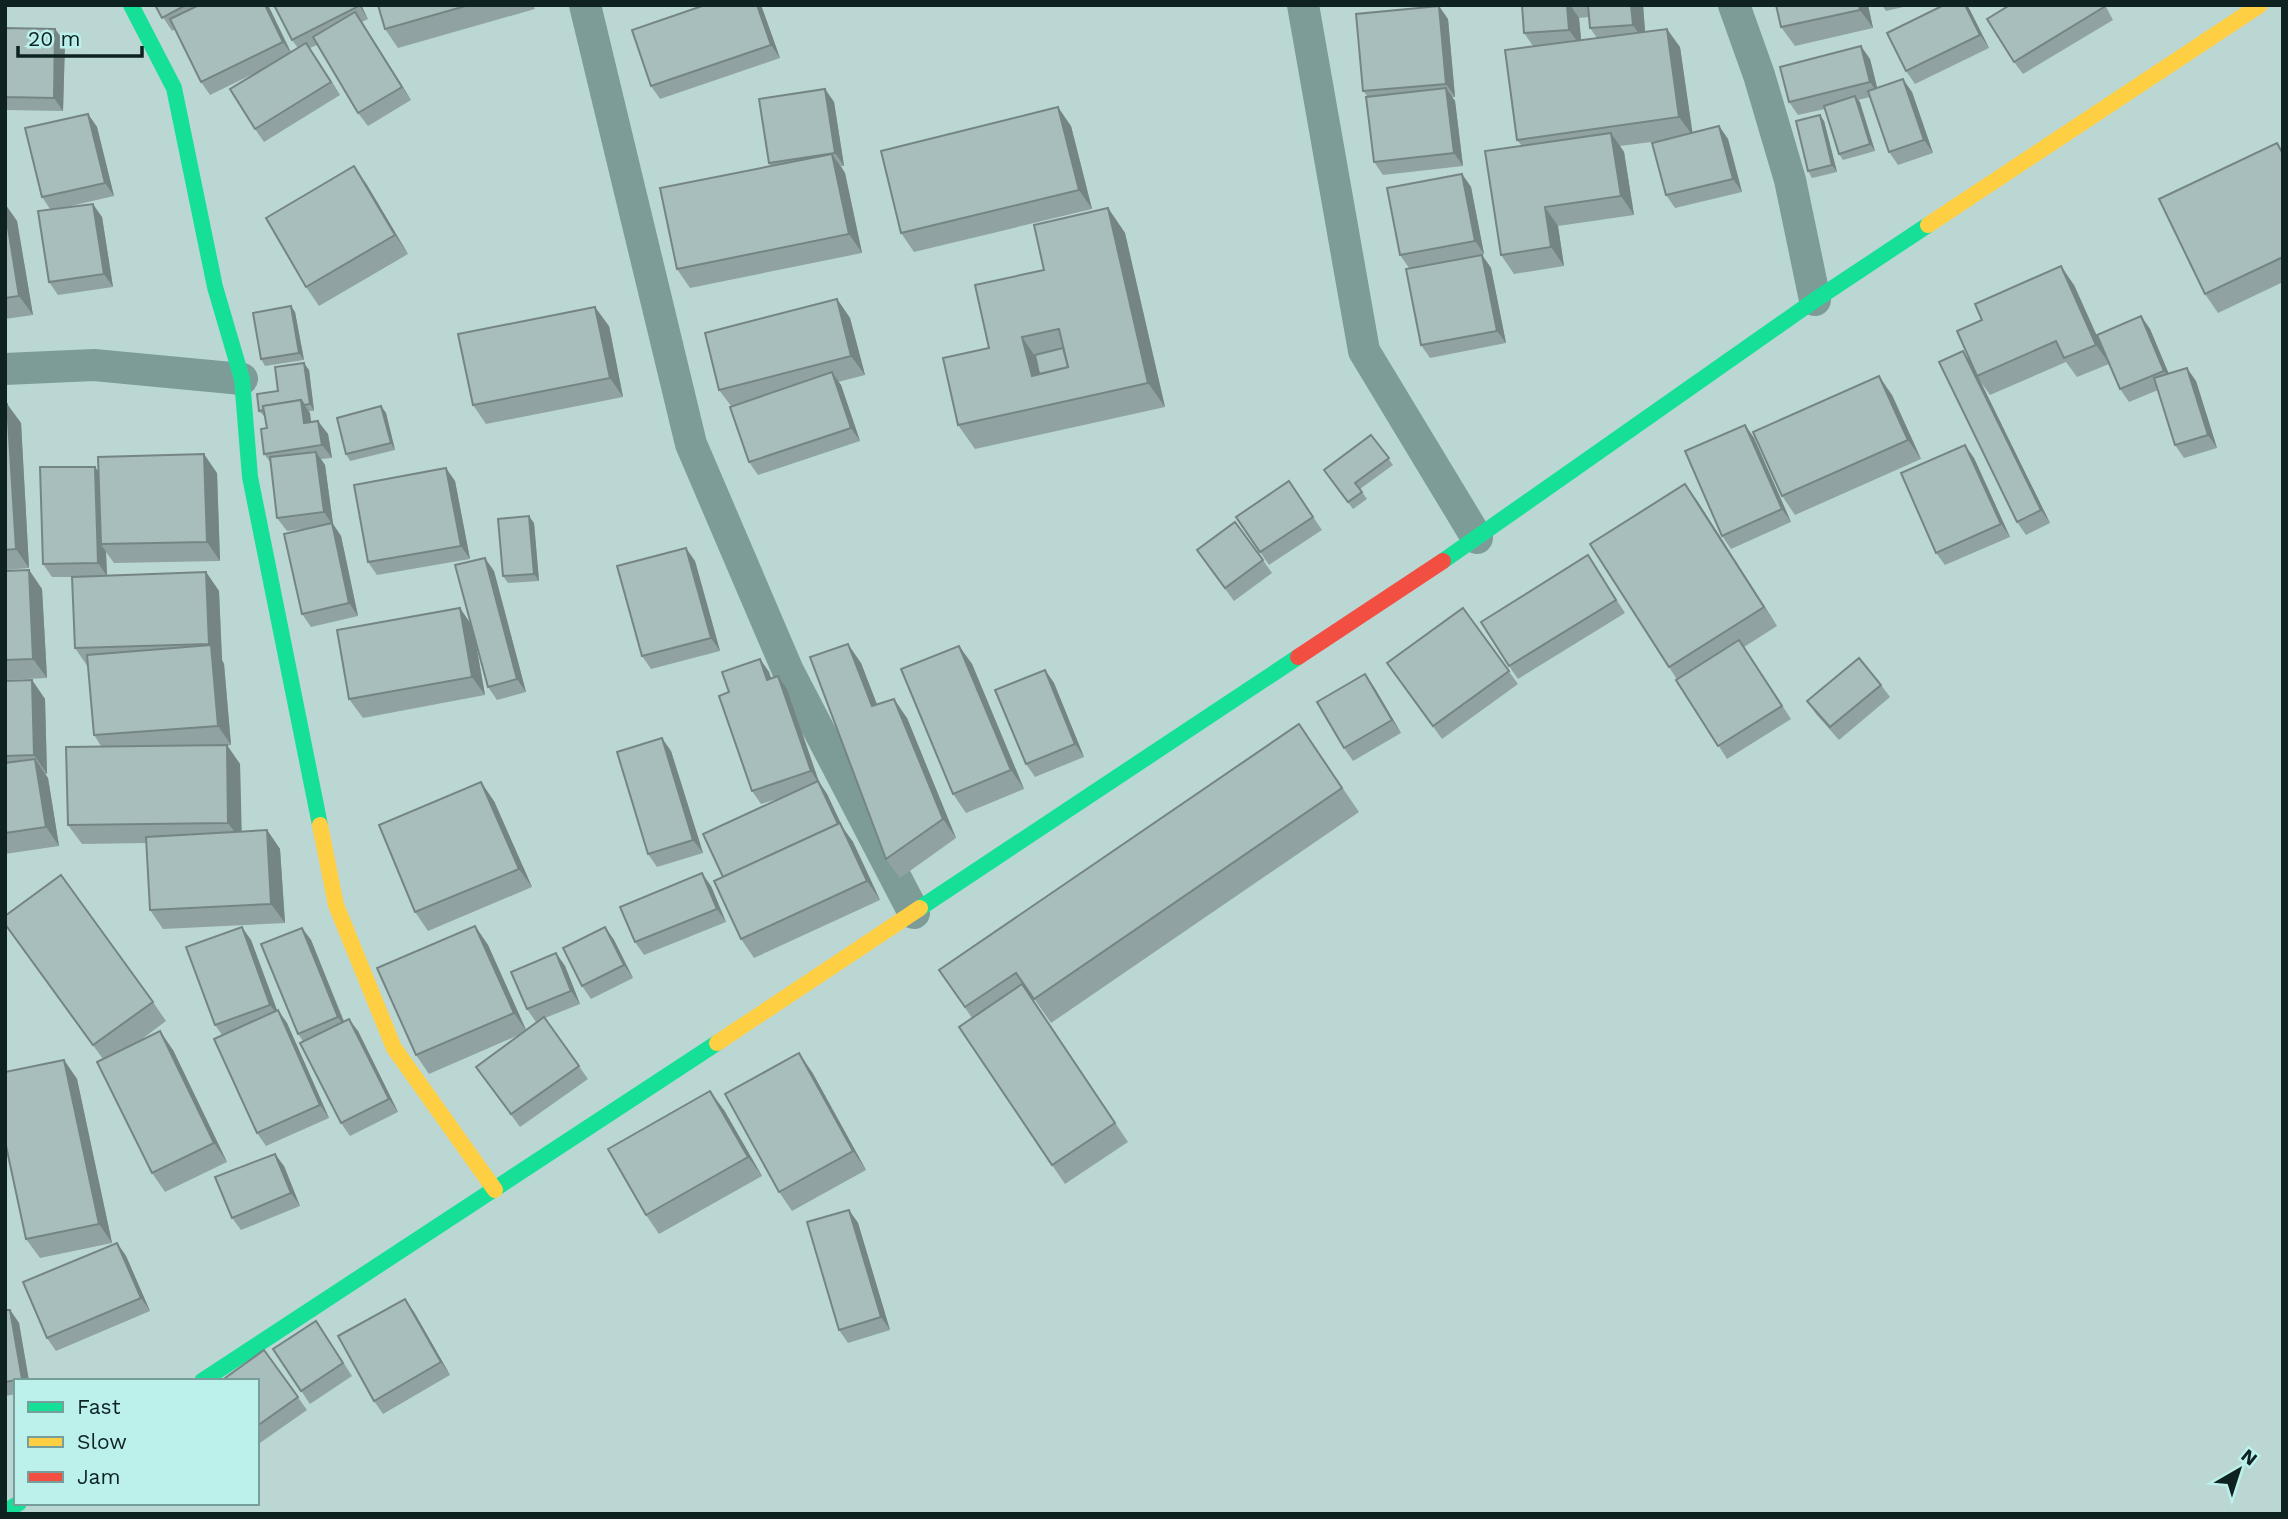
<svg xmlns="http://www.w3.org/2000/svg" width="2288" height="1519" viewBox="0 0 2288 1519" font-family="'Work Sans',sans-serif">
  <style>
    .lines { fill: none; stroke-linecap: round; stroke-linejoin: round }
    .street { stroke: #7d9c98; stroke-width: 32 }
    .fast { stroke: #16e098; stroke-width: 16 }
    .slow { stroke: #ffcf43; stroke-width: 16 }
    .jam { stroke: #f24e42; stroke-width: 16 }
    .wall { fill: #90a3a2; fill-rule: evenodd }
    .shaded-wall { fill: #758584 }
    .building { fill: #a7bebc; stroke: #758584; stroke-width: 2; fill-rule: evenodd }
  </style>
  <rect width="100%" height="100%" fill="#bad7d4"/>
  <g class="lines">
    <!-- street -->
    <g class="street">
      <path d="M585,5L691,444L788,671L914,913"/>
      <path d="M1303,5L1364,351L1477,538"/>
      <path d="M1734,5L1759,75L1790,180L1815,300"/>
      <path d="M5,369L94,365L242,379"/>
    </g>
    <!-- fast -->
    <g class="fast">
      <path d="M131,5L174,88L215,287L242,379L250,477L320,825"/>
      <path d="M1443,561L1815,300L1928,225"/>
      <path d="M920,908L1298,657"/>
      <path d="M202,1381L717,1043"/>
      <path d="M5,1512L19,1503"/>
    </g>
    <!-- slow -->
    <g class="slow">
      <path d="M1928,225L2260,5"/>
      <path d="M320,825L336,905L394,1048L495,1190"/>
      <path d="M717,1043L920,908"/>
    </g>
    <!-- jam -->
    <path class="jam" d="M1298,657L1443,561"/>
  </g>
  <!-- wall -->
  <g class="wall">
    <path d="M155,5H268L291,52L298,48L292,40L274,5H361L368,19L362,22L411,100L368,126L358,113L317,45L310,48L340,95L264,142L255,129L261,70L210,95L201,82L175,29L172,31Z"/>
    <path d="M378,5H533L535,9L398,48L385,29Z"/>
    <path d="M705,5H761L780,58L660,99L651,86Z"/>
    <path d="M1522,5H1643L1645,31L1680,47L1692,133L1719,126L1728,139L1742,192L1675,208L1666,195L1659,141L1620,146L1624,152L1634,215L1558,226L1564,266L1514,274L1501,255L1522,146L1517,140L1533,46L1524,33ZM1589,17L1590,28L1597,38L1581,40L1579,18Z"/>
    <path d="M1868,5L1873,28L1795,46L1781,27Z"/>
    <path d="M1882,5H1912L1886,11Z"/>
    <path d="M1944,5H1967L1989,48L1915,84L1906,71Z"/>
    <path d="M2105,5L2113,20L2023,74L2014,62Z"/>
    <path d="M1448,19L1455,97H1452L1455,101L1463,166L1383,175L1374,162L1368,97L1363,91Z"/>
    <path d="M5,28L65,42L63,111L5,110Z"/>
    <path d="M1870,59L1877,88L1912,92L1933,153L1898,165L1889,152L1870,97L1858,100L1875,151L1843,160L1839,154L1825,109L1798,115L1789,102Z"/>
    <path d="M825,89L834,102L844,166H841L845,173L862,253L690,288L677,269L771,166L769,163Z"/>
    <path d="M88,114L97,127L114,196L62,208L102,217L113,287L58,295L49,282L50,209L42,197Z"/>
    <path d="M1824,121L1837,172L1812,178L1808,171Z"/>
    <path d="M1071,126L1092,209L914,252L901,233Z"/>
    <path d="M2283,151V282L2218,313L2205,294Z"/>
    <path d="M354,166L367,185L408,254L319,306L306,287Z"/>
    <path d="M1462,174L1471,187L1484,254L1409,268L1400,255Z"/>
    <path d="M5,204L17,221L33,315L5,319Z"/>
    <path d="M1108,208L1125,233L1165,407L975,449L958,425L989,348L1044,270Z"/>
    <path d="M1482,255L1491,268L1506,343L1430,358L1421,345Z"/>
    <path d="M2074,285L2106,356L2141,316L2150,329L2169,374L2196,381L2217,448L2184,458L2175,445L2158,390L2129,402L2120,389L2109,364L2077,377L2066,362L1990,395L1978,378L2050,523L2026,535L2017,522L1972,364Z"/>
    <path d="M837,299L850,318L865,375L838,382L841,385L860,441L758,475L749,462L731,406L719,390Z"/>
    <path d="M295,312L304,360L265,366L261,359Z"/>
    <path d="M609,326L623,397L486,424L473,405Z"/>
    <path d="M309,370L314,411H309L311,422L328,434L332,458L321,459L325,465L333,524L341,536L358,616L311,627L302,614L310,528L287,531L277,518L271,463L264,454L267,428L265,417L259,411L278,391Z"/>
    <path d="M1892,395L1921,459L1795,515L1782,496Z"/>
    <path d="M5,404H7L21,423L29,568L5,570Z"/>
    <path d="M381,406L386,413L395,450L350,461L346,454Z"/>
    <path d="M1745,425L1754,438L1791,522L1731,549L1722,536Z"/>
    <path d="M1371,435L1393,465L1360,489L1367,499L1353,509L1324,470Z"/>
    <path d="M1974,458L2010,537L1945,565L1936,553Z"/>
    <path d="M95,467L98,471L217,473L220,561L114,563L106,552L107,575L206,572L219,591L222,660L224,664L231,745L227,746L240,764L241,832L267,830L280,849L285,923L163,929L150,910L146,843L82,844L68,825L101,746L94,735L88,667L75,648L72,577H52L43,564Z"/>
    <path d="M455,481L470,559L377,575L368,562Z"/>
    <path d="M1289,481L1322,530L1269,565L1236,517Z"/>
    <path d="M1685,484L1698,502L1777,626L1744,647L1791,719L1727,759L1669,667Z"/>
    <path d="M534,523L539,581L508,583L503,576Z"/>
    <path d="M1588,555L1625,613L1518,679L1509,666Z"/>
    <path d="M1263,560L1272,573L1234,601L1206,563Z"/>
    <path d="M695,561L720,651L651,669L642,656Z"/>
    <path d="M29,570L42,589L47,678L5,680V571Z"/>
    <path d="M494,571L526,692L497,700L488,687L475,640L485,695L363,718L349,699L471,624Z"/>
    <path d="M1463,608L1518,684L1442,739L1387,663Z"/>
    <path d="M959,646L972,664L1024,789L966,813L953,794Z"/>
    <path d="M760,659L769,672L771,678L787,689L819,782L827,794L843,828L853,842L880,900L754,958L741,939L723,877L786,796L761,804L752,791L729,692Z"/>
    <path d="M861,663L877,705L907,718L956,838L900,878L886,859Z"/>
    <path d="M1045,670L1054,683L1084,757L1035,777L1026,764Z"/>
    <path d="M32,680L45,699L47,774H45L48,778L59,846L5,854V681Z"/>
    <path d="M1881,685L1890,697L1839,740L1816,714L1807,701Z"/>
    <path d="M1374,687L1401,733L1353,761L1344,748Z"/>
    <path d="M1299,724L1359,812L1051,1023L1033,997L1032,998L1128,1142L1065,1184L1052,1165L972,1018L939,970Z"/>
    <path d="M671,751L703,853L657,867L648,854Z"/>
    <path d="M494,801L532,887L428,931L415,912Z"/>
    <path d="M711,886L726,922L644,955L635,942Z"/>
    <path d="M5,925L153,1002L166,1021L138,1042L173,1050L227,1162L165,1192L152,1173L103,1059Z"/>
    <path d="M475,926L488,945L526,1030L539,1021L536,1022L527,1009L556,953L565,966L580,1004L545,1018L588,1079L520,1127L476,1067L521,1034L429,1074L416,1055Z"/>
    <path d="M605,927L614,940L633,978L591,999L582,986Z"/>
    <path d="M302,928L311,940L344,1021L358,1031L398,1112L350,1136L341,1123L303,1041L298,1034Z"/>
    <path d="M251,940L277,1011L278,1010L287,1023L329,1118L266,1146L257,1133L222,1035L215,1025Z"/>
    <path d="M64,1060L77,1079L112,1243L40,1258L26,1239Z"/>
    <path d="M812,1072L866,1170L792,1211L779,1192Z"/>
    <path d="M724,1110L762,1176L659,1234L646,1215Z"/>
    <path d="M284,1166L300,1206L241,1230L232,1218Z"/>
    <path d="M849,1210L858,1223L890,1330L848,1343L839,1330Z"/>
    <path d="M117,1243L126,1256L150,1311L56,1351L47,1338Z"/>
    <path d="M5,1310H10L19,1323L29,1381H16V1394L5,1396Z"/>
    <path d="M414,1312L450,1375L383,1414L374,1401Z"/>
    <path d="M325,1334L352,1376L310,1404L273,1349Z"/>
    <path d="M264,1350L307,1410L257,1445V1381Z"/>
  </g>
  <!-- shaded-wall -->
  <g class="shaded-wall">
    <path d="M265,5H268L292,55L283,42Z"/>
    <path d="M359,5H361L368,19Z"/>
    <path d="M757,5H761L780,58L771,45Z"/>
    <path d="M1567,5H1570L1579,18L1582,48L1569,30Z"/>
    <path d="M1631,5H1643L1646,44L1633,25Z"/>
    <path d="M1859,5H1868L1873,28L1860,10Z"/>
    <path d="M1965,5H1967L1970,10L1989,48L1980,35Z"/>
    <path d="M1439,6L1448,19L1455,97L1446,84Z"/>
    <path d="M355,12L364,25L411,100L402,87Z"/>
    <path d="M55,29L65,42L63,111L54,98Z"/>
    <path d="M1667,29L1680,47L1693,136L1679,117Z"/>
    <path d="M306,43L315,56L340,95L331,82Z"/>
    <path d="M1861,46L1870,59L1879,95L1870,82Z"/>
    <path d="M1903,79L1912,92L1933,153L1924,140Z"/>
    <path d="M1446,88L1455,101L1463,166L1454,153Z"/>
    <path d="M825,89L834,102L844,166L835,153Z"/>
    <path d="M1855,96L1860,102L1875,151L1870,144Z"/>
    <path d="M1058,107L1071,126L1092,209L1079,190Z"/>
    <path d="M88,114L97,127L114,196L105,183Z"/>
    <path d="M1820,115L1824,121L1837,172L1832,165Z"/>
    <path d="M1719,126L1728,139L1742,192L1733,179Z"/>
    <path d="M1611,133L1624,152L1634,215L1621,196Z"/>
    <path d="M832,154L845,173L862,253L849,234Z"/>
    <path d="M354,166L367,185L408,254L395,235Z"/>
    <path d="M1462,174L1471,187L1484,254L1475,241Z"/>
    <path d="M5,204L17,221L33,315L19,296Z"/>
    <path d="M93,204L102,217L113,287L104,274Z"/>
    <path d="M1545,207L1558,226L1564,266L1551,247Z"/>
    <path d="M1108,208L1125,233L1165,407L1148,383Z"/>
    <path d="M1482,255L1491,268L1506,343L1497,331Z"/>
    <path d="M2061,266L2074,285L2109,363L2096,345Z"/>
    <path d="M837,299L850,318L865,375L851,356Z"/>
    <path d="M291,306L295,312L304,360L299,353Z"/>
    <path d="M595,307L609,326L623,397L610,378Z"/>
    <path d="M2141,316L2150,329L2173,384L2164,371Z"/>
    <path d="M1022,337L1039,362L1047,393L1032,376Z"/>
    <path d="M1963,351L1972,364L2050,523L2041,510Z"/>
    <path d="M304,363L309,370L314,411L310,404Z"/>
    <path d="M2187,368L2196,381L2217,448L2208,435Z"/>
    <path d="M832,372L841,385L860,441L851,428Z"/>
    <path d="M1879,376L1892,395L1921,459L1908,440Z"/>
    <path d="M301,400L310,413L313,436L304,423Z"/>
    <path d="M7,404L21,423L29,568L16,549Z"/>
    <path d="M381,406L386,413L395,450L391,443Z"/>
    <path d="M318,421L328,434L332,458L322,445Z"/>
    <path d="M1745,425L1754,438L1791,522L1782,509Z"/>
    <path d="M1965,445L1974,458L2010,537L2001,524Z"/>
    <path d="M316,452L325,465L333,524L341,536L358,616L349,603L332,524L324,512Z"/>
    <path d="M204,454L217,473L220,561L207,542Z"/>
    <path d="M95,467L104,480L101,544L106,552L107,576L98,563Z"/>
    <path d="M446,468L455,481L470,559L461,546Z"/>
    <path d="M1685,484L1698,502L1777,626L1764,607Z"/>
    <path d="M529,516L534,523L539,581L534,574Z"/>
    <path d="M686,548L695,561L720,651L711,638Z"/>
    <path d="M485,558L494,571L526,692L517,679Z"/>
    <path d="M29,570L42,589L47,678L33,659Z"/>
    <path d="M206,572L219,591L222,660L224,664L231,745L218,726L211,648L209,644Z"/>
    <path d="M460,608L473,627L485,695L472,677Z"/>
    <path d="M848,644L861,663L885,725L872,706Z"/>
    <path d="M959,646L972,664L1024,789L1011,770Z"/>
    <path d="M760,659L769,672L776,693L767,680Z"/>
    <path d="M1045,670L1054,683L1084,757L1075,744Z"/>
    <path d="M1365,674L1374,687L1401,733L1392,720Z"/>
    <path d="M778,676L787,689L819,782L827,794L843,828L853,842L880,900L867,881L819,784L811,771Z"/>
    <path d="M32,680L45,699L47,774L34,755Z"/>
    <path d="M894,699L907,718L956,838L943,819Z"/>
    <path d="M662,738L671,751L703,853L693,840Z"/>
    <path d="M227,745L240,764L242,842L228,823Z"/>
    <path d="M35,759L48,778L59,846L46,827Z"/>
    <path d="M481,782L494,801L532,887L519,869Z"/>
    <path d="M267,830L280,849L285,923L271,904Z"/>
    <path d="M702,873L711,886L726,922L717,909Z"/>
    <path d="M475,926L488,945L527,1032L514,1013Z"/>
    <path d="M242,927L251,940L280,1018L270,1005Z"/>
    <path d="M605,927L614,940L633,978L624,965Z"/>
    <path d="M302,928L311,940L347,1030L338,1017Z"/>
    <path d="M556,953L565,966L580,1004L571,991Z"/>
    <path d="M278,1010L287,1023L329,1118L320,1105Z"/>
    <path d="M349,1019L358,1031L398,1112L389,1099Z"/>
    <path d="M160,1031L173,1050L227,1162L214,1143Z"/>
    <path d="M799,1053L812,1072L866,1170L853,1151Z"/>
    <path d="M64,1060L77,1079L112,1243L99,1224Z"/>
    <path d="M710,1091L724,1110L762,1176L748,1157Z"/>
    <path d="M275,1154L284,1166L300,1206L291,1193Z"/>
    <path d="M849,1210L858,1223L890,1330L881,1317Z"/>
    <path d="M117,1243L126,1256L150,1311L141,1298Z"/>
    <path d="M405,1299L414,1312L450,1375L441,1362Z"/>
    <path d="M10,1310L19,1323L29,1381H23L22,1379Z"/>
  </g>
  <!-- building -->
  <g class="building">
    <path d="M155,5H186L162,18Z"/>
    <path d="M199,5H265L283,42L201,82L170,19Z"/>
    <path d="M274,5H359V6L292,40Z"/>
    <path d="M378,5H469L385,29Z"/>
    <path d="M705,5H757L771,45L651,86L632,30Z"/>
    <path d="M1522,5H1567L1569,30L1524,33Z"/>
    <path d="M1588,5H1631L1633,25L1590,28Z"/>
    <path d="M1776,5H1859L1860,10L1781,27Z"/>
    <path d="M1944,5H1965L1980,35L1906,71L1887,33Z"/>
    <path d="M2010,5H2103L2104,7L2014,62L1987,19Z"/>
    <path d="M1439,6L1446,84L1363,91L1356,14Z"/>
    <path d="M355,12L402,87L358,113L313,37Z"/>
    <path d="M5,28L55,29L54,98L5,97Z"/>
    <path d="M1667,29L1679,117L1517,140L1505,50Z"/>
    <path d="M306,43L331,82L255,129L230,89Z"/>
    <path d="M1861,46L1870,82L1789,102L1780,67Z"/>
    <path d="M1903,79L1924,140L1889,152L1868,91Z"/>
    <path d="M1446,88L1454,153L1374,162L1366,97Z"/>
    <path d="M825,89L835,153L769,163L759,99Z"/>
    <path d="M1855,96L1870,144L1839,154L1824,106Z"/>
    <path d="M1058,107L1079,190L901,233L881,151Z"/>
    <path d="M88,114L105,183L42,197L25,128Z"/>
    <path d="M1820,115L1832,165L1808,171L1796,121Z"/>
    <path d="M1719,126L1733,179L1666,195L1652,143Z"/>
    <path d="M1611,133L1621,196L1545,207L1551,247L1501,255L1485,151Z"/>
    <path d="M2277,143L2283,154V257L2205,294L2159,199Z"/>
    <path d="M832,154L849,234L677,269L660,188Z"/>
    <path d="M354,166L395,235L306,287L266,218Z"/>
    <path d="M1462,174L1475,241L1400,255L1387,188Z"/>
    <path d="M93,204L104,274L49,282L38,211Z"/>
    <path d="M1108,208L1148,383L958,425L943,358L989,348L975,285L1044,270L1034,225ZM1059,329L1068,367L1032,376L1022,337Z"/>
    <path d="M5,209L19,296L5,298Z"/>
    <path d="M1482,255L1497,331L1421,345L1406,269Z"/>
    <path d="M2061,266L2096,345L2064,358L2056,341L1977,376L1957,331L1982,320L1975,304Z"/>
    <path d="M837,299L851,356L719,390L705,333Z"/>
    <path d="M291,306L299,353L261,359L253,313Z"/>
    <path d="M595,307L610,378L473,405L458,334Z"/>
    <path d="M2141,316L2164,371L2120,389L2097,335Z"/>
    <path d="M1063,348L1068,367L1039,374L1035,355Z"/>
    <path d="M1963,351L2041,510L2017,522L1939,362Z"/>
    <path d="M304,363L310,404L304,405L301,400L263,406L264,410L259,411L257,394L278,391L275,367Z"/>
    <path d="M2187,368L2208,435L2175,445L2154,378Z"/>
    <path d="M832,372L851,428L749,462L730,407Z"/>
    <path d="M1879,376L1908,440L1782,496L1753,432Z"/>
    <path d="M301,400L304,423L318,421L322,445L264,454L261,429L267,428L263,406Z"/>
    <path d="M5,404H7L16,549L5,550Z"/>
    <path d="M381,406L391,443L346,454L337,418Z"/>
    <path d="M1745,425L1782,509L1722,536L1685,451Z"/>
    <path d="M1371,435L1389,458L1355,483L1362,492L1348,502L1324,470Z"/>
    <path d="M1965,445L2001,524L1936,553L1901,473Z"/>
    <path d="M316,452L324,512L277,518L270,457Z"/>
    <path d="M204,454L207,542L101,544L98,457Z"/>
    <path d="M40,467H95L98,563L43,564Z"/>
    <path d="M446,468L461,546L368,562L354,485Z"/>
    <path d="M1289,481L1313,517L1260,552L1236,517Z"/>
    <path d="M1685,484L1764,607L1669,667L1590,544Z"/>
    <path d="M529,516L534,574L503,576L498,519Z"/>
    <path d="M1235,522L1263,560L1225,588L1197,550Z"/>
    <path d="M332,523L349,603L302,614L284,534Z"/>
    <path d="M686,548L711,638L642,656L617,566Z"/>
    <path d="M1588,555L1616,600L1509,666L1481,622Z"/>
    <path d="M485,558L517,679L488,687L455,565Z"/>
    <path d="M29,570L33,659L5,660V571Z"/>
    <path d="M206,572L209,644L75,648L72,577Z"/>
    <path d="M460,608L472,677L349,699L337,630Z"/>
    <path d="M1463,608L1509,671L1433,726L1387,663Z"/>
    <path d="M1739,640L1782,706L1718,746L1676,680Z"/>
    <path d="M848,644L872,706L894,699L943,819L886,859L810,657Z"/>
    <path d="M211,645L218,726L94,735L87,655Z"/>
    <path d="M959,646L1011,770L953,794L901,669Z"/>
    <path d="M1859,658L1881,685L1830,727L1807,701Z"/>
    <path d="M760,659L767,680L778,676L811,771L752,791L719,696L729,692L722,672Z"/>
    <path d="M1045,670L1075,744L1026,764L995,690Z"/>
    <path d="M1365,674L1392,720L1344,748L1317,702Z"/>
    <path d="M32,680L34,755L5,756V681Z"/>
    <path d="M1299,724L1342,788L1034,999L1016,973L965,1007L939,970Z"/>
    <path d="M662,738L693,840L648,854L617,752Z"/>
    <path d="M227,745L228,823L68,825L66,747Z"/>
    <path d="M35,759L46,827L5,833V763Z"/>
    <path d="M818,781L838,824L723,877L703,834Z"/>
    <path d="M481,782L519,869L415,912L379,825Z"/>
    <path d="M840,823L867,881L741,939L714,881Z"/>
    <path d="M267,830L271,904L150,910L146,837Z"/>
    <path d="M702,873L717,909L635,942L620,907Z"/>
    <path d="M61,875L153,1002L93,1045L5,924V916Z"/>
    <path d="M475,926L514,1013L416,1055L377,968Z"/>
    <path d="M242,927L270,1005L215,1025L186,947Z"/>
    <path d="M605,927L624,965L582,986L563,948Z"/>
    <path d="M302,928L338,1017L298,1034L261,944Z"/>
    <path d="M556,953L571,991L527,1009L511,972Z"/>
    <path d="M1022,984L1115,1123L1052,1165L959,1027Z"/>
    <path d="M278,1010L320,1105L257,1133L214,1039Z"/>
    <path d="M544,1017L579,1066L511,1114L476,1067Z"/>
    <path d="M349,1019L389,1099L341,1123L300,1043Z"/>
    <path d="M160,1031L214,1143L152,1173L97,1062Z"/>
    <path d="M799,1053L853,1151L779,1192L725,1094Z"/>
    <path d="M64,1060L99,1224L26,1239L5,1141V1072Z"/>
    <path d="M710,1091L748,1157L646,1215L608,1149Z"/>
    <path d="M275,1154L291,1193L232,1218L215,1177Z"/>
    <path d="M849,1210L881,1317L839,1330L807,1222Z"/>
    <path d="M117,1243L141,1298L47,1338L23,1282Z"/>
    <path d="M405,1299L441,1362L374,1401L338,1336Z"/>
    <path d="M5,1310H10L22,1379L5,1382Z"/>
    <path d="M316,1321L343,1363L301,1391L273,1349Z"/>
    <path d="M264,1350L298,1397L257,1426V1381H221Z"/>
  </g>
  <!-- border -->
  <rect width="2288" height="1519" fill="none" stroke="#0e2321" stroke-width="14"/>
  <!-- legend -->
  <rect x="14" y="1379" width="245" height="126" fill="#bbf0eb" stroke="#769e9a" stroke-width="2"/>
  <rect x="28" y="1402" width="35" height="10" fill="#16e098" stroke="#769e9a" stroke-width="2"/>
  <text x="77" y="1414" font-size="21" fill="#0e2321">Fast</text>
  <rect x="28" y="1437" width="35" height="10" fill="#ffcf43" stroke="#769e9a" stroke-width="2"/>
  <text x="77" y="1449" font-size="21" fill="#0e2321">Slow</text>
  <rect x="28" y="1472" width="35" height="10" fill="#f24e42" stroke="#769e9a" stroke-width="2"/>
  <text x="77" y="1484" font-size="21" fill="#0e2321">Jam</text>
  <!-- north arrow -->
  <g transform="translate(2239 1470) rotate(39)" stroke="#bbf0eb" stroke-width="5" paint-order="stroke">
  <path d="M0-5L12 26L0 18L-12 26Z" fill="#0e2321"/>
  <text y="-10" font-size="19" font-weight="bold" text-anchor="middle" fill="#0e2321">N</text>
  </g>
  <!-- scale -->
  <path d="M18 46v10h124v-10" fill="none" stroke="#0e2321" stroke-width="3.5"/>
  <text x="28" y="46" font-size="21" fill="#0e2321" stroke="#bbf0eb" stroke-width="5" paint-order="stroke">20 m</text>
</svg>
